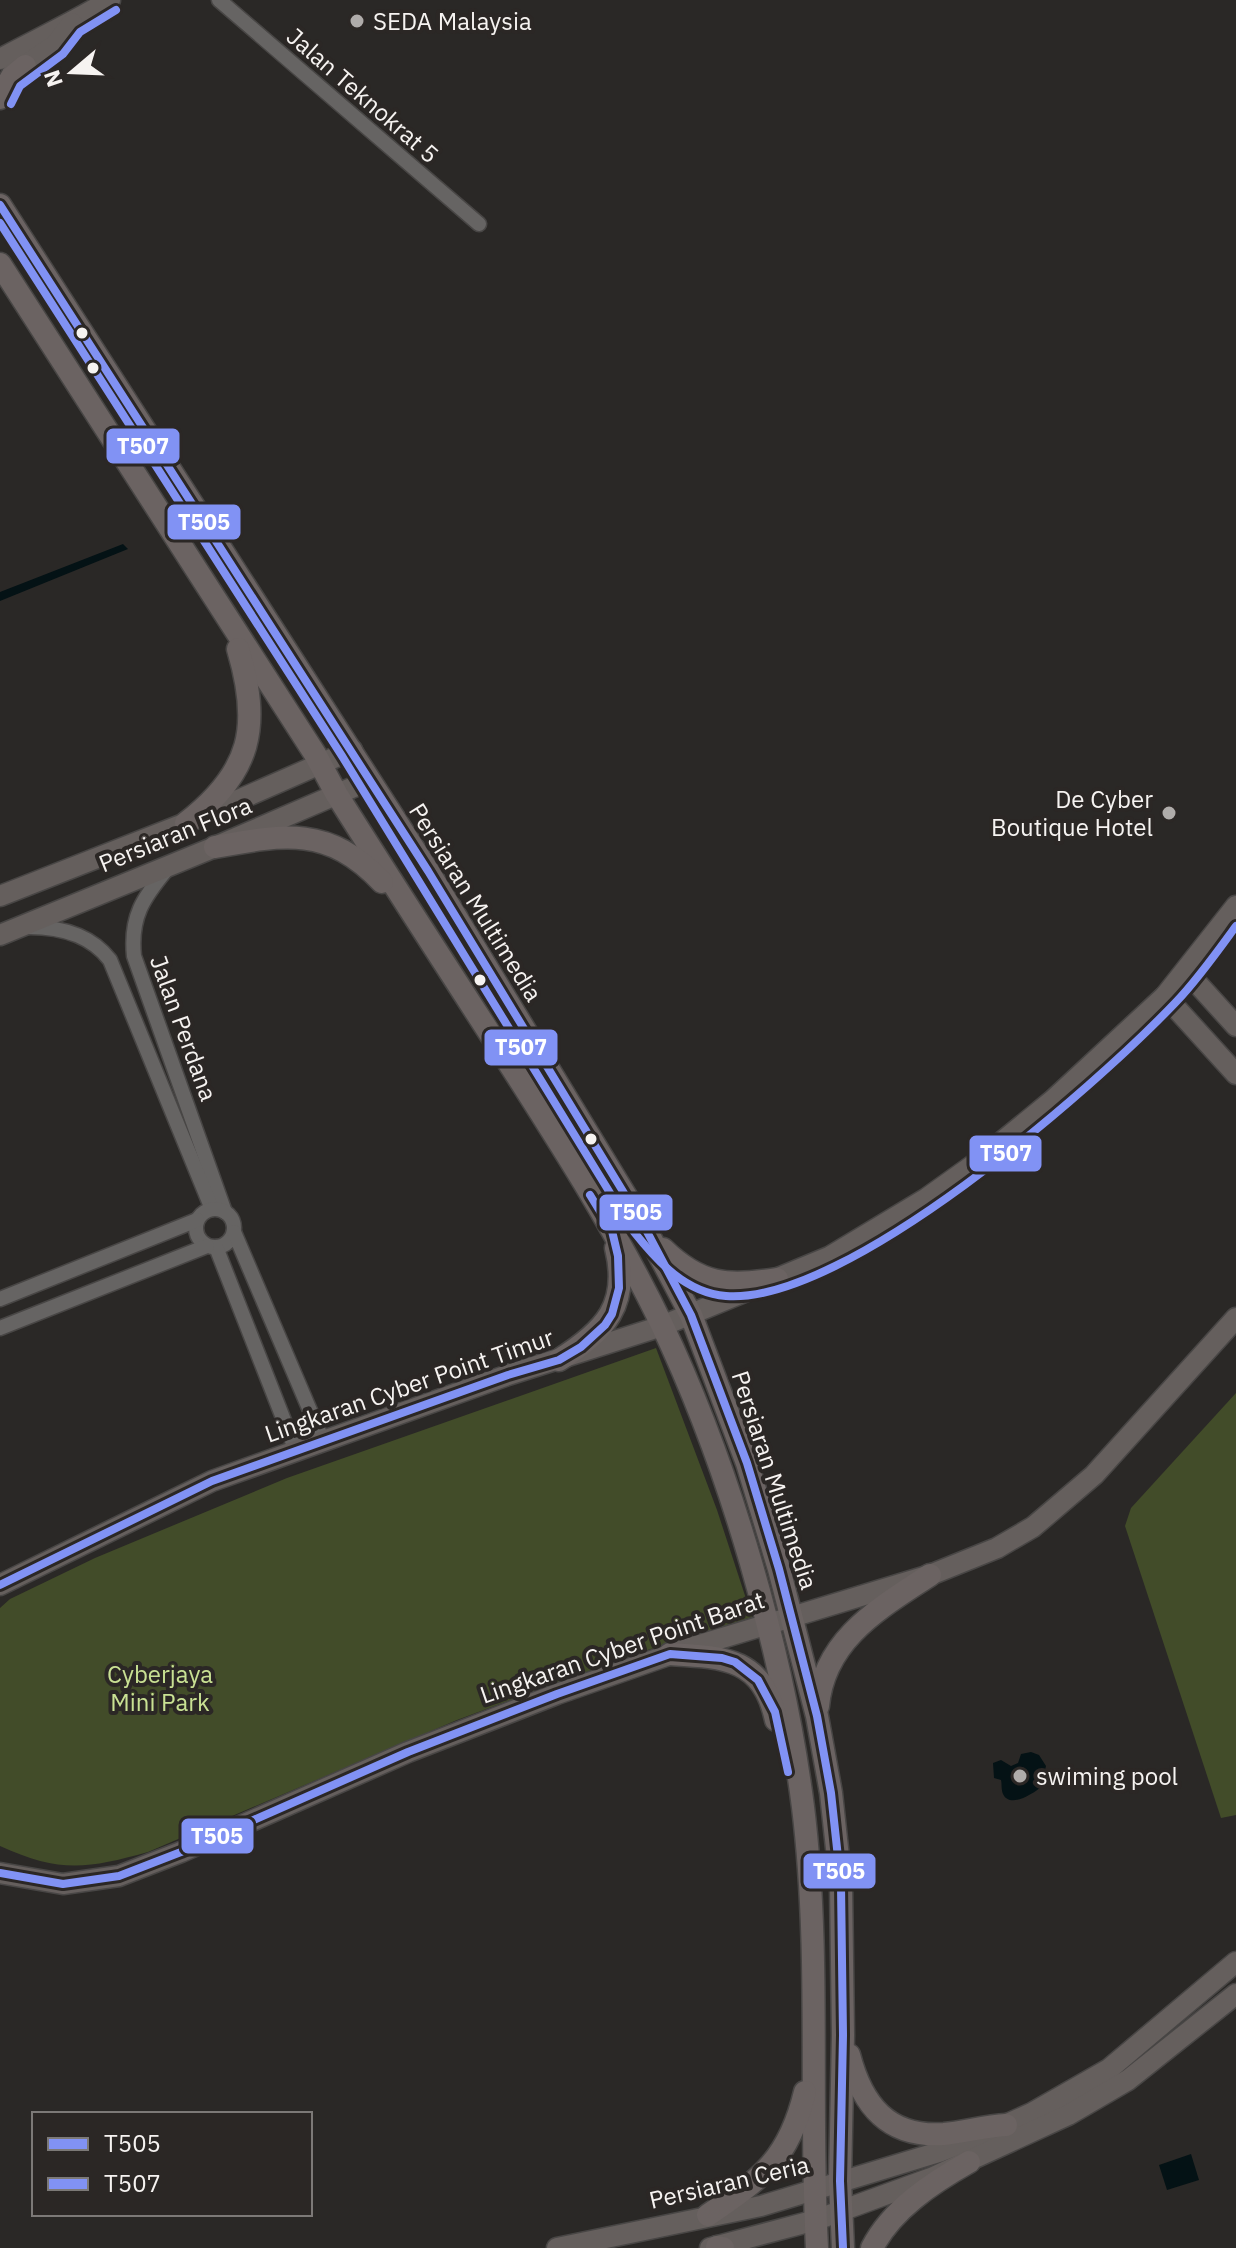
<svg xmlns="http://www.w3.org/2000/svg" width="1236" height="2248" viewBox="0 0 1236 2248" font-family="'IBM Plex Sans',sans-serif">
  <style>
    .green { fill: #424c29 }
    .water { fill: #041215 }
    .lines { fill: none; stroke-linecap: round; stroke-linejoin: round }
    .street-casing { stroke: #484645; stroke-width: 17 }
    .secondary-casing { stroke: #484645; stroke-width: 23 }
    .primary-casing { stroke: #484645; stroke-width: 25 }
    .street { stroke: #666463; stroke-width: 14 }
    .secondary { stroke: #655f5d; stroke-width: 20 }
    .primary { stroke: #6b6362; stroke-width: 22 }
    .bus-1-casing { stroke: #2b2725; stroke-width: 14 }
    .bus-2-casing { stroke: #2b2725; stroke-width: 14 }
    .bus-1 { stroke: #8192f4; stroke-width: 8 }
    .bus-2 { stroke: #8192f4; stroke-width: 8 }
    .poi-dot { fill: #afacaa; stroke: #2b2725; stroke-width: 3 }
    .bus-dot { fill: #f6f3f1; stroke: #2b2725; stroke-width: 3 }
    .labels { text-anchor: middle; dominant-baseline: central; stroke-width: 8; stroke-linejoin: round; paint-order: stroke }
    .poi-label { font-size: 24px; fill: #f6f3f1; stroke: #2b2725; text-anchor: start }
    .street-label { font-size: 24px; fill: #f6f3f1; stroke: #2b2725 }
    .park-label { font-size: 24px; fill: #c9e193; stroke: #2b2725 }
    .line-badge { stroke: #2b2725; stroke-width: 3 }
    .badge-label { font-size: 22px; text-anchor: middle; font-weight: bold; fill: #fff }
  </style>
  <rect width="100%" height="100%" fill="#2a2826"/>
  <!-- green -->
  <g class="green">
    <path d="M656,1348L717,1510L752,1617L635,1654L457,1720L148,1852C87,1869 59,1873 0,1846V1608L10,1599L95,1558L287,1478Z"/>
    <path d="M1236,1393V1815L1221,1818L1125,1526L1131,1508Z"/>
  </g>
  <!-- water -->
  <g class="water">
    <path d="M123,544L128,549L0,601V592Z"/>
    <path d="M1031,1752L1039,1755L1046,1766L1041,1787C1034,1793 1010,1809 1003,1794C1001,1789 1002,1784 1001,1780L994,1778L993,1763L1001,1760L1011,1766L1018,1763L1021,1754Z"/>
    <path d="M1191,2154L1199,2180L1167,2190L1159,2165Z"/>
  </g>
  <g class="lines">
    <defs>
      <g id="street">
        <path d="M219,0L479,224"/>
        <path d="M167,869C143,898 130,917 134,956L225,1212"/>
        <path d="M29,927C60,927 91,935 110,960L212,1209"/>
        <circle cx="215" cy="1228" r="19"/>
        <path d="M234,1232L323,1441"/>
        <path d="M216,1247L296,1451"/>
        <path d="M0,1299L197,1220"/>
        <path d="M0,1328L207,1246"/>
      </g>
      <g id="secondary">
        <path d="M0,59C37,39 74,22 110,0"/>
        <path d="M12,74L55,45L72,23"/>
        <path d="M0,896L186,823L352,750"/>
        <path d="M0,935L215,847L370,780"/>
        <path d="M1186,971L1236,1026"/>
        <path d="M1165,996L1236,1074"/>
        <path d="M0,1585L212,1481L508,1375L662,1326L829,1257L927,1198L976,1163L1053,1100L1165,996L1236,906"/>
        <path d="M0,1873L63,1884L119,1876L181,1852L408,1752L557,1694L686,1649L930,1575L997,1548L1033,1527L1094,1475L1236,1318"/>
        <path d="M557,2248L761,2206L939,2152L985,2134L1032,2113L1109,2069L1236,1962"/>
        <path d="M710,2248L816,2220L931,2178L1068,2115L1128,2080L1236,1994"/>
      </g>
      <g id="primary">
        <path d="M0,98L11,78L25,66"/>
        <path d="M0,205L428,871L644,1226L691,1315L747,1463L779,1569L817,1716L831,1793L841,1885L843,2035L840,2181L843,2248"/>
        <path d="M0,264L315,754L337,795C393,884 450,972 507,1060C562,1146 618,1233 662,1325C730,1468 783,1651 803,1807C821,1953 809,2101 817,2248"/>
        <path d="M186,823C252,772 261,726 238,649"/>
        <path d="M215,847C285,834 329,826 382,882"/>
        <path d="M663,1249C700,1285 727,1287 777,1279"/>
        <path d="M559,1360C605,1331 630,1305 616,1248"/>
        <path d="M670,1654C724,1657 763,1658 776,1720"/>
        <path d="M818,1706C824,1639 880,1608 930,1575"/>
        <path d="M849,2055C862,2105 888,2138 944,2134C965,2132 985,2126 1006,2125"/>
        <path d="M708,2215C762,2178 789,2159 805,2092"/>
        <path d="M717,2247L723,2248"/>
        <path d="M872,2248C892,2209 932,2183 969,2162"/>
      </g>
    </defs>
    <!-- street casing -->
    <use href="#street" class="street-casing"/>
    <!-- secondary casing -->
    <use href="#secondary" class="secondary-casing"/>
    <!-- primary casing -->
    <use href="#primary" class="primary-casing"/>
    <!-- street -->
    <use href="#street" class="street"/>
    <!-- secondary -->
    <use href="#secondary" class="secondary"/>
    <!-- primary -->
    <use href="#primary" class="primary"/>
    <defs>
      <g id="bus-1">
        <path d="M0,205L428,871L644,1226L691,1315L747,1463L779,1569L817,1716L831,1793L841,1885L843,2035L840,2181L843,2248"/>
        <path d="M0,1585L212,1481L508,1375L559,1360L581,1347L605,1325L612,1314L619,1288L618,1256L612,1231L590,1195"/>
        <path d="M0,1873L63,1884L119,1876L181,1852L408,1752L557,1694L670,1654L722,1658L735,1662L758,1680L775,1712L788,1772"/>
      </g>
      <g id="bus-2">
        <path d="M11,104L20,86L63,54L80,32L116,10"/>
        <path d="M0,223L342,756L634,1232C658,1262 686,1293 726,1296C846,1305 1094,1088 1176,1002C1198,979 1217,952 1236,926"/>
      </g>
    </defs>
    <!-- bus-1 casing -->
    <use href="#bus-1" class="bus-1-casing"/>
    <!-- bus-2 casing -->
    <use href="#bus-2" class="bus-2-casing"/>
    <!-- bus-1 -->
    <use href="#bus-1" class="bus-1"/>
    <!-- bus-2 -->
    <use href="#bus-2" class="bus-2"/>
  </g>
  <!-- markers -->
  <g class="poi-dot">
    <circle cx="357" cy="21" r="8"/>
    <circle cx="1169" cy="813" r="8"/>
    <circle cx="1020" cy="1776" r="8"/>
  </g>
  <g class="bus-dot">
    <circle cx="82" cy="333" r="7"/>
    <circle cx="93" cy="368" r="7"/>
    <circle cx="480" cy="980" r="7"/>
    <circle cx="591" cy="1139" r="7"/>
  </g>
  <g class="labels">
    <!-- poi labels -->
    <g class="poi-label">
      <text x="373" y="21">SEDA Malaysia</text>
      <text x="1153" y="799" text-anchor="end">De Cyber<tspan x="1153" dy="28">Boutique Hotel</tspan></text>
      <text x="1036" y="1776">swiming pool</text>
    </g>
    <!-- street labels -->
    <g class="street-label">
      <text transform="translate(363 95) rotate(41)">Jalan Teknokrat 5</text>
      <text transform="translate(175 834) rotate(-22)">Persiaran Flora</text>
      <text transform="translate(476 902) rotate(58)">Persiaran Multimedia</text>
      <text transform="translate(184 1028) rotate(70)">Jalan Perdana</text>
      <text transform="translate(409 1385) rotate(-19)">Lingkaran Cyber Point Timur</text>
      <text transform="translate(775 1480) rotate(72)">Persiaran Multimedia</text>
      <text transform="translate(622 1647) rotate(-19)">Lingkaran Cyber Point Barat</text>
      <text transform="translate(729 2182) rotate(-13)">Persiaran Ceria</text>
    </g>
    <!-- park labels -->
    <g class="park-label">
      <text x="160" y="1674">Cyberjaya<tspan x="160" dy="28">Mini Park</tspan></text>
    </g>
  </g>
  <g class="line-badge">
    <rect x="105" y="427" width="76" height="38" rx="8" fill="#8192f4"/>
    <rect x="166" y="503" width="76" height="38" rx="8" fill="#8192f4"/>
    <rect x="483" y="1028" width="76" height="39" rx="8" fill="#8192f4"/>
    <rect x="968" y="1134" width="75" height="39" rx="8" fill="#8192f4"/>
    <rect x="598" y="1193" width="76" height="39" rx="8" fill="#8192f4"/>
    <rect x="180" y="1817" width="75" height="38" rx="8" fill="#8192f4"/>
    <rect x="802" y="1852" width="75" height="38" rx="8" fill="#8192f4"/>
  </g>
  <g class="badge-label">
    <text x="143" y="454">T507</text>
    <text x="204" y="530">T505</text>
    <text x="521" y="1055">T507</text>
    <text x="1006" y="1161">T507</text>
    <text x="636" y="1220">T505</text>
    <text x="217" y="1844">T505</text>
    <text x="839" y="1879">T505</text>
  </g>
  <!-- legend -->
  <rect x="32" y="2112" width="280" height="104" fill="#2b2725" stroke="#7c7977" stroke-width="2"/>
  <rect x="48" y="2138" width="40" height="12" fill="#8192f4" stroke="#7c7977" stroke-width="2"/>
  <text x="104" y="2152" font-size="24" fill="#f6f3f1">T505</text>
  <rect x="48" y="2178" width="40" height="12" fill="#8192f4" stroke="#7c7977" stroke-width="2"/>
  <text x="104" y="2192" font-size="24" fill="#f6f3f1">T507</text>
  <!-- north arrow -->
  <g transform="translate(72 72) rotate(251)" stroke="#2b2725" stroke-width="6" paint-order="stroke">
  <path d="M0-6L14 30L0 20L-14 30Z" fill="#f6f3f1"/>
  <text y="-12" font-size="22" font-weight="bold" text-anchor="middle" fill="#f6f3f1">N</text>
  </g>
</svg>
